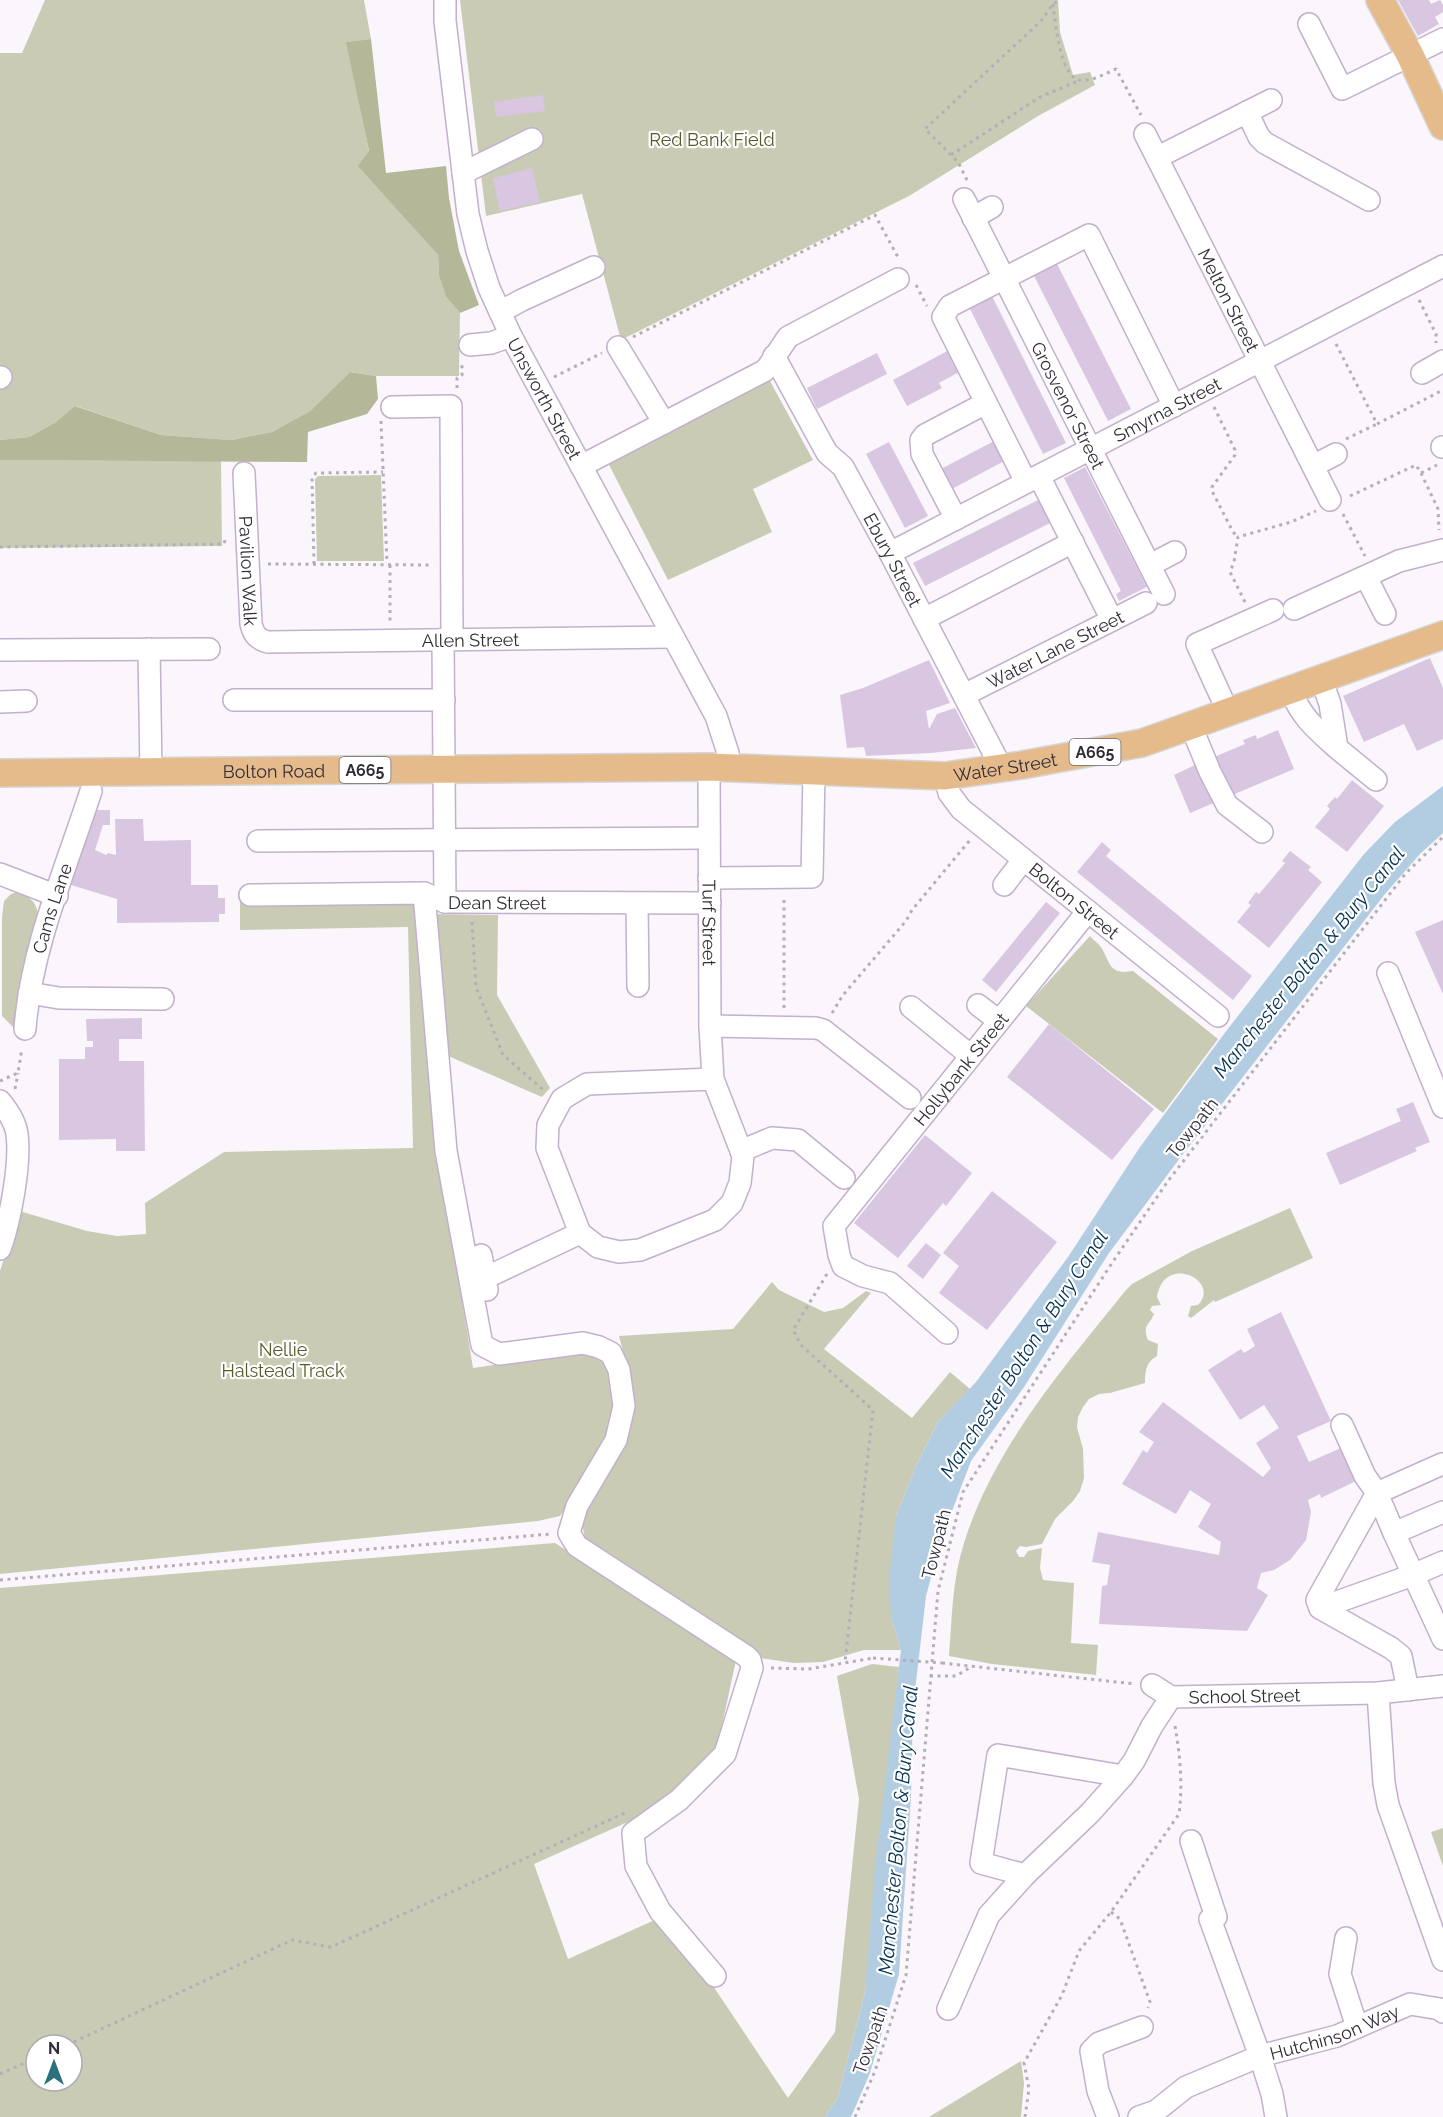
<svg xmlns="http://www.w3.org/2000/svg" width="1443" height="2117" viewBox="0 0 1443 2117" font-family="Raleway,sans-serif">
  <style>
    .green { fill: #c9cbb4; fill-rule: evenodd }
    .forest { fill: #b4b798 }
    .water { fill: #b2cce2 }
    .building { fill: #d9c7e2 }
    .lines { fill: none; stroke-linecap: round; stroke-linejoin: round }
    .minor-casing { stroke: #c3b0cd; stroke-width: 24 }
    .major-casing { stroke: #d6d5d7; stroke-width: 30 }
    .path { stroke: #b4afb7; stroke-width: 3; stroke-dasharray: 3 4.5; stroke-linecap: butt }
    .minor { stroke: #fff; stroke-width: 21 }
    .major { stroke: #e6bb8b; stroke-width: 27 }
    .path-bridge { stroke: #b4afb7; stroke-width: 3; stroke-dasharray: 3 4.5; stroke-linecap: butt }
    .labels { text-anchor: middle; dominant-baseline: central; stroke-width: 4.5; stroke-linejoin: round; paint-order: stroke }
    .shield { fill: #fff; stroke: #706b73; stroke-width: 1.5 }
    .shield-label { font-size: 16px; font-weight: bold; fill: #332c37 }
    .park-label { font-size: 18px; fill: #585b28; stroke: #fff }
    .street-label { font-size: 18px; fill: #332c37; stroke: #fff }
    .water-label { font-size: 20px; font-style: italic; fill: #023150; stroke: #fff }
  </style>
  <rect width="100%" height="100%" fill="#faf6fc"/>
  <!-- green -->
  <g class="green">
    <path d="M45,0H364L371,39L347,42L369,152L359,166L438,255L439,276L446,297L460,313L459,376H376L350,372L310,411L272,432L231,440L161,435L76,406L56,422L29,437L0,440V53H22Z"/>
    <path d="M460,0H1058L1060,32L1073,75L1090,72L1095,85L1038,116L909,196L621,340L582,194L486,216Z"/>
    <path d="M764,370L813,460L753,489L772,532L668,580L604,455Z"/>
    <path d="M0,460L221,461L222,546L0,548Z"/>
    <path d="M381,475L384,561H317L315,479L318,476Z"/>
    <path d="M18,892C34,898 38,906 39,923L19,1033L2,1016V917L4,901L11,894Z"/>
    <path d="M415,899L437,1149L473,1368L588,1352L605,1359L614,1381L617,1403L610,1435L573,1498L560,1516L538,1521L0,1574V1271L11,1237L16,1210L87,1231L117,1236L146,1234L145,1203L224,1152L413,1148L408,927L240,930V902Z"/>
    <path d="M429,914L498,915L497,995L550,1088L542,1097L446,1055Z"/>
    <path d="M1090,936C1093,940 1098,943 1101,947C1111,963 1108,975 1133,971L1218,1039L1163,1113L1026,1006Z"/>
    <path d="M1290,1208L1313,1258L1215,1302L1214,1300L1191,1318L1188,1316L1191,1306L1198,1305C1222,1281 1164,1252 1157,1297L1161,1305L1152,1306L1150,1310L1154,1314C1149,1326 1142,1325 1148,1340L1158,1344L1157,1356C1146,1362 1145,1371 1145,1383L1110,1393L1099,1394L1089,1399L1083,1407L1078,1417L1077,1427L1083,1449L1084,1478L1080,1491L1073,1501L1055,1519L1042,1544L1026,1547L1020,1546L1016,1551L1019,1557H1024L1028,1551L1042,1548L1040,1568L1043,1580L1074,1583L1071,1643L1098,1645L1096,1675L992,1664L949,1656C952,1619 952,1580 964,1543C994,1447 1064,1367 1126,1290L1132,1284L1192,1251Z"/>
    <path d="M772,1282L779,1290L824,1312L843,1308L866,1291L871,1293L824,1349L912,1418L950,1372L970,1389L938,1422L917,1464L896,1516L891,1617L901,1650H864L823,1662L794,1663L761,1658L585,1538L581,1518L626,1440L632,1385L619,1336L733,1329Z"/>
    <path d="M555,1543L736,1660L714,1763L659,1808L534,1864L568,1959L657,1919L697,1962L788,2098L835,2032L859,1799L837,1676L872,1664L899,1667L865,1992L838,2097L825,2117H0V1588ZM36,2045H72V2081H36Z"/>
    <path d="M1443,1828V1866L1431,1832Z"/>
    <path d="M1021,2061L1024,2083L1021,2117H929Z"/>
  </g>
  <!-- forest -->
  <g class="forest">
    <path d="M371,39L386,173L446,166L449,198L459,251L479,305L460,313L446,297L439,276L438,255L358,166L369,151L346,42Z"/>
    <path d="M350,372L376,376L378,399L367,414L308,432L307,462L0,460V440L29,437L56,422L75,406L161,435L231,440L272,432L310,411Z"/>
  </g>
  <!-- water -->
  <path class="water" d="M1443,786V833L1420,854L1385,894L1180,1158L1109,1253L1024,1387L971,1461L941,1540L926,1596L913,1708L911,1796L899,1974L870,2073L851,2117H825L838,2097L865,1992L875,1867L901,1650L891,1617L889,1579L896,1516L917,1464L938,1422L976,1382L1068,1257L1140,1147L1227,1030L1364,854L1395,822Z"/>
  <!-- building -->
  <g class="building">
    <path d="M1398,0H1429L1431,4L1440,0L1443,5V12L1435,17L1439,24L1418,36Z"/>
    <path d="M543,95L545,111L496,117L494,102Z"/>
    <path d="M532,168L540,202L500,211L493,178Z"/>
    <path d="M1054,258L1131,409L1108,421L1031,270Z"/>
    <path d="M990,292L1066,443L1043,454L967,303Z"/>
    <path d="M951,349L963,370L939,383L942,388L907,406L893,380Z"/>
    <path d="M877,353L887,374L817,409L807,388Z"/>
    <path d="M998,439L1008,459L950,490L939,470Z"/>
    <path d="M889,442L928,516L905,528L866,454Z"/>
    <path d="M1085,467L1147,587L1119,601L1116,594L1121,591L1064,478Z"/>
    <path d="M1044,497L1056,520L925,586L913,563Z"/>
    <path d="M1430,658L1443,688V739L1417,751L1404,724L1364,742L1343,696Z"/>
    <path d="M929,660L950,703L926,711L929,729L937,714L955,708L976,748L931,753L866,756L864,747L847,748L840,695L863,688Z"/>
    <path d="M1278,730L1294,769L1190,813L1174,775L1195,765L1194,762L1206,756L1207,760L1245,744L1243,740L1256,735L1257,739Z"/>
    <path d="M1352,780L1384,806L1347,852L1315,827L1330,809L1327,806L1335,797L1337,799Z"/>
    <path d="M94,810H110V825H103L95,850L106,855L108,853L116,855L115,819H143L144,841L191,840V885H218V898H225V914H219V922L117,923V899L71,885Z"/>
    <path d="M1102,842L1111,850L1106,856L1252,976L1233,1000L1077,872Z"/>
    <path d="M1290,851L1311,867L1308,870L1322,882L1269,948L1237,922L1251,905L1248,903L1256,892L1259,894L1285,863L1282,861Z"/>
    <path d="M1046,902L1060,913L996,992L982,980Z"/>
    <path d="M1443,920V994L1415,932Z"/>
    <path d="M142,1018V1039H119V1061H144L145,1151H116V1139L59,1140V1059H85V1047H93V1041H87L86,1019Z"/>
    <path d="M1049,1024L1154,1109L1112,1160L1007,1077Z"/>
    <path d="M1413,1102L1430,1142L1415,1148L1417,1151L1340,1185L1326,1153L1401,1121L1396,1109Z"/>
    <path d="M925,1135L972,1173L946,1206L943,1203L898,1258L854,1223Z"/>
    <path d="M992,1191L1057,1242L987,1330L939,1293L959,1266L943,1253Z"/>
    <path d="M926,1243L941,1255L923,1279L907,1266Z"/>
    <path d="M1281,1312L1331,1421L1297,1436L1309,1462L1341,1448L1358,1480L1321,1498L1320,1494L1308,1500L1311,1512L1306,1540L1290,1560L1274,1570L1261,1573L1257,1588L1268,1595L1247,1631L1099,1624L1102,1586L1107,1585L1110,1565L1092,1562L1098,1532L1219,1555L1221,1542L1198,1527L1211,1504L1190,1490L1176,1514L1122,1484L1143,1450L1147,1453L1154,1442L1139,1432L1163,1402L1263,1477L1271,1468L1256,1443L1279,1428L1264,1405L1240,1420L1208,1370L1241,1349L1244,1353L1255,1346L1247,1329Z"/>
  </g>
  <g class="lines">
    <defs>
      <g id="minor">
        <path id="s1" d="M445,0V21L468,214L477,251L489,288L511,336L716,716L728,753L729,768"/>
        <path d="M1309,24L1342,89L1443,39"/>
        <path d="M1247,112L1259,137L1265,143L1369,200"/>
        <path id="s2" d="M1145,134L1330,500"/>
        <path d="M1158,157L1271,100"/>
        <path d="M463,173L532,139"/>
        <path id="s3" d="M964,199L1164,594"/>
        <path d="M973,218L992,207"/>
        <path d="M500,312L522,300L594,267"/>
        <path d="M470,345L491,343L511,336"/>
        <path d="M618,347L664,423"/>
        <path id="s4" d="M774,356L827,453L843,467L890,553L1002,769"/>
        <path d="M1422,373L1443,361"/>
        <path d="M0,378L1,377"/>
        <path d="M392,407L451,406L452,638"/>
        <path d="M1442,447H1443"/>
        <path d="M581,466L764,371L768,367L788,337L898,279"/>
        <path d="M1313,466L1336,454"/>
        <path id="s5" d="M244,473L251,624C254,635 257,639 268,642L673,637"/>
        <path d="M1039,476L1112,620"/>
        <path d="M1026,482L943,317L950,306L1089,235L1174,406"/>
        <path d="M956,519L922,454L921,440L925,435L986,403"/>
        <path id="s6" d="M890,553L1443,266"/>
        <path d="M1150,565L1175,552"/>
        <path d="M1366,577L1385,614"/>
        <path d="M1294,609L1399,561L1443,550"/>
        <path d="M924,619L1073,542"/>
        <path d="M443,639L445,902"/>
        <path d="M149,649L151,772"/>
        <path d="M0,650L209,649"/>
        <path d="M1290,690C1303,719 1314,727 1337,748L1330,704L1321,678"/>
        <path id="s7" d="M964,695L1146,603"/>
        <path d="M234,700H444"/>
        <path d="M0,702L26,701"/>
        <path d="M1228,712L1197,644L1273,610"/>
        <path d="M1191,726L1210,772L1227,805L1262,832"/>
        <path d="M1337,748L1376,780"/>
        <path id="s8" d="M709,767L710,1026L713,1079L743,1156L740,1183L732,1203L715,1220L640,1250L619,1252L598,1247L580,1233L547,1148L548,1125L562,1099L587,1084L713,1079"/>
        <path id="s9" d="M945,776L949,793L961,809L1218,1016"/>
        <path d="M258,841L709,838"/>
        <path d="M0,874L57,896"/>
        <path d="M709,878L812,877L814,771"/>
        <path d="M1004,885L1023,860"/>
        <path d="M424,893L446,1151L482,1345L499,1354L583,1343L599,1347L611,1353L619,1370L624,1406L616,1440L577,1506L569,1533L577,1546L746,1656L750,1660L752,1668L725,1754L679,1800L633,1833L636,1866L660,1911L715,1976"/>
        <path id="s10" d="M250,895L424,893L445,902L710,903"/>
        <path d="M637,903L638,986"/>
        <path d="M1388,973L1443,1107"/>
        <path d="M29,993L59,998L163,999"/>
        <path d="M978,1005L999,1021"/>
        <path d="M911,1007L971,1056"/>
        <path d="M710,1026L816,1028L823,1030L910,1098"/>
        <path id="s11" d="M25,1029C31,948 66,868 91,791"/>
        <path d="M0,1101C8,1111 15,1121 17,1134C21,1164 10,1221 0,1249"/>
        <path d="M741,1151L772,1138L798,1140L844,1178"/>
        <path d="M481,1255L487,1290"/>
        <path d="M485,1278L580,1233"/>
        <path id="s12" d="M947,1333L890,1283L863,1276L843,1266L839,1255L834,1226L1088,911"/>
        <path d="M1342,1425L1365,1476L1377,1493L1317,1600L1320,1608L1391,1648L1401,1656L1408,1690"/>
        <path d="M1442,1464L1377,1493L1394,1533L1443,1639"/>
        <path d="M1394,1533L1443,1512"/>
        <path d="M1320,1608L1413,1575L1443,1562"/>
        <path id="s13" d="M1152,1685L1171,1697L1378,1693L1443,1686"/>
        <path d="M1378,1693L1384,1783L1388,1805L1443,1960"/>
        <path d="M1191,1841L1216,1917"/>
        <path d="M1025,1875L981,1863L998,1755L1123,1776"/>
        <path id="s14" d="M1210,1919L1260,2056L1337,2036L1410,2004L1440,2009L1443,2012"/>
        <path d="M1346,1938L1340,1974L1357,2027"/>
        <path d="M948,2009L989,1915L1025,1875L1090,1813L1123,1776L1134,1761L1152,1726L1171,1697"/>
        <path d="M1108,2117L1098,2091L1091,2051L1099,2043L1142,2027"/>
        <path d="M1139,2117L1156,2111L1186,2087L1260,2056L1272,2094L1276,2117"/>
      </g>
      <g id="major">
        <path d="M1380,0L1410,55L1443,126"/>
        <path id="s15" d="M0,773L709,767L945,776L1022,765L1142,743L1443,635"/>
      </g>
    </defs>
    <!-- minor casing -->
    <use href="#minor" class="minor-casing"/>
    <!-- major casing -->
    <use href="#major" class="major-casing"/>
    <!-- path -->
    <g class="path">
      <path d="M1053,4C1055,21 1060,78 1080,80C1092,82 1106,73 1116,69L1141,115"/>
      <path d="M951,155L1040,97L1078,81"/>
      <path d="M967,180L958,162L925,129L1041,21L1053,4L1060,0"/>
      <path d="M916,285L927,306"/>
      <path d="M1419,300L1436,334V343"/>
      <path d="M633,337L875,215L899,259"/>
      <path d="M1336,344L1377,424L1443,390"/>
      <path d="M554,377L602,353"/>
      <path d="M457,388V378L462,375V361"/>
      <path d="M1214,407L1235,450V455L1212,487V491L1233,532L1238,537"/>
      <path d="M381,421L387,563"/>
      <path d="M1346,439L1377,424"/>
      <path d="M1421,473L1438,509L1439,530"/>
      <path d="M1350,496L1416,465L1421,473L1437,465"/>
      <path d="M1343,514L1365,556"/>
      <path d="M0,547L224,544L226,536"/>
      <path d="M268,564L432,565"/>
      <path d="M314,564L312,478L316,473L383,472"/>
      <path d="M390,565V623"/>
      <path d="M1245,602L1230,572L1234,562L1238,537L1291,522L1316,511"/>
      <path d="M472,922L476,987L503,1055L546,1092"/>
      <path d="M784,1008V897"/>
      <path d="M832,1013L843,995L906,921L912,910L970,840"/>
      <path d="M0,1081L18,1073L22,1048"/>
      <path d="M15,1089L18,1073"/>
      <path d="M827,1274L793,1330L801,1345L873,1410L845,1662"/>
      <path d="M0,1580L551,1534"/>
      <path d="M942,1663L1135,1684"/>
      <path d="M771,1668L808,1669L873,1658"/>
      <path d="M930,1676H956L971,1667"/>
      <path d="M1111,1912L1120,1919L1150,2002L1148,2008"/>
      <path d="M67,2045L292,1940L331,1947L627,1812"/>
      <path d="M0,2074L36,2058"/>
      <path d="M855,2117L875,2071L906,1975L938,1591L963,1492L1112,1263L1168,1181L1406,873L1443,837"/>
      <path d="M1025,2117L1029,2089L1024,2063L1062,1995L1079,1951L1111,1912L1179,1814C1183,1785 1180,1755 1175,1726"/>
    </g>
    <!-- minor -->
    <use href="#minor" class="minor"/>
    <!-- major -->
    <use href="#major" class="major"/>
    <!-- path-bridge -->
    <path class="path-bridge" d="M873,1658L942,1663"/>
  </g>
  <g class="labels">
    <!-- shield labels -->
    <g class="shield">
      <rect x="1069.5" y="739" width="51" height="26" rx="4.5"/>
      <rect x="339.5" y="757" width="51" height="26" rx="4.5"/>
    </g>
    <g class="shield-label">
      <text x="1095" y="752">A665</text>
      <text x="365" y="770">A665</text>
    </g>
    <!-- park labels -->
    <g class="park-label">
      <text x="712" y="139">Red Bank Field</text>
      <text x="283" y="1349">Nellie<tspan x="283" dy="21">Halstead Track</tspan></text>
    </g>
    <!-- street labels -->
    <g class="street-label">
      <text stroke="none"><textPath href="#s2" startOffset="186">Melton Street</textPath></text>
      <text stroke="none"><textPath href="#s1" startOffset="416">Unsworth Street</textPath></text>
      <text stroke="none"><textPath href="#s3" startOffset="231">Grosvenor Street</textPath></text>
      <text stroke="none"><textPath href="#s6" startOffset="312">Smyrna Street</textPath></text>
      <text stroke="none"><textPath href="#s4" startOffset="237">Ebury Street</textPath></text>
      <text stroke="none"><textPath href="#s5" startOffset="98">Pavilion Walk</textPath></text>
      <text stroke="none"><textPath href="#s5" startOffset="380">Allen Street</textPath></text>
      <text stroke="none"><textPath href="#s7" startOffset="102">Water Lane Street</textPath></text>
      <text stroke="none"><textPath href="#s15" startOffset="1006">Water Street</textPath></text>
      <text stroke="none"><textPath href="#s15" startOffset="274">Bolton Road</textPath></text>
      <text stroke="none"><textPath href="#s10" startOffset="249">Dean Street</textPath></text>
      <text stroke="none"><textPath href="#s9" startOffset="183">Bolton Street</textPath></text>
      <text stroke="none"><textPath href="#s11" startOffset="124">Cams Lane</textPath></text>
      <text stroke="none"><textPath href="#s8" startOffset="156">Turf Street</textPath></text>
      <text stroke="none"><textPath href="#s12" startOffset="369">Hollybank Street</textPath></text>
      <text transform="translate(1192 1128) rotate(-52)">Towpath</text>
      <text transform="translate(936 1544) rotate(-76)">Towpath</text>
      <text stroke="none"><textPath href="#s13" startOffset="96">School Street</textPath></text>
      <text stroke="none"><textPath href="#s14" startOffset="224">Hutchinson Way</textPath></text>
      <text transform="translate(870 2040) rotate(-71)">Towpath</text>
    </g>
    <!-- water labels -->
    <g class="water-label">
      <text transform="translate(1309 962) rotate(-51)">Manchester Bolton &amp; Bury Canal</text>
      <text transform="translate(1024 1354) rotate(-57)">Manchester Bolton &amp; Bury Canal</text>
      <text transform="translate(898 1830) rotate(-85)">Manchester Bolton &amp; Bury Canal</text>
    </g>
  </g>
  <!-- north arrow -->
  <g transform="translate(54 2063)"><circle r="28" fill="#ffffff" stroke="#adabaf" stroke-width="1.5"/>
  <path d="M0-4.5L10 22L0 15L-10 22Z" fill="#2b727e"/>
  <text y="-9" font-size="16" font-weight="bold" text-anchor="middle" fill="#332c37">N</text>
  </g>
</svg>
